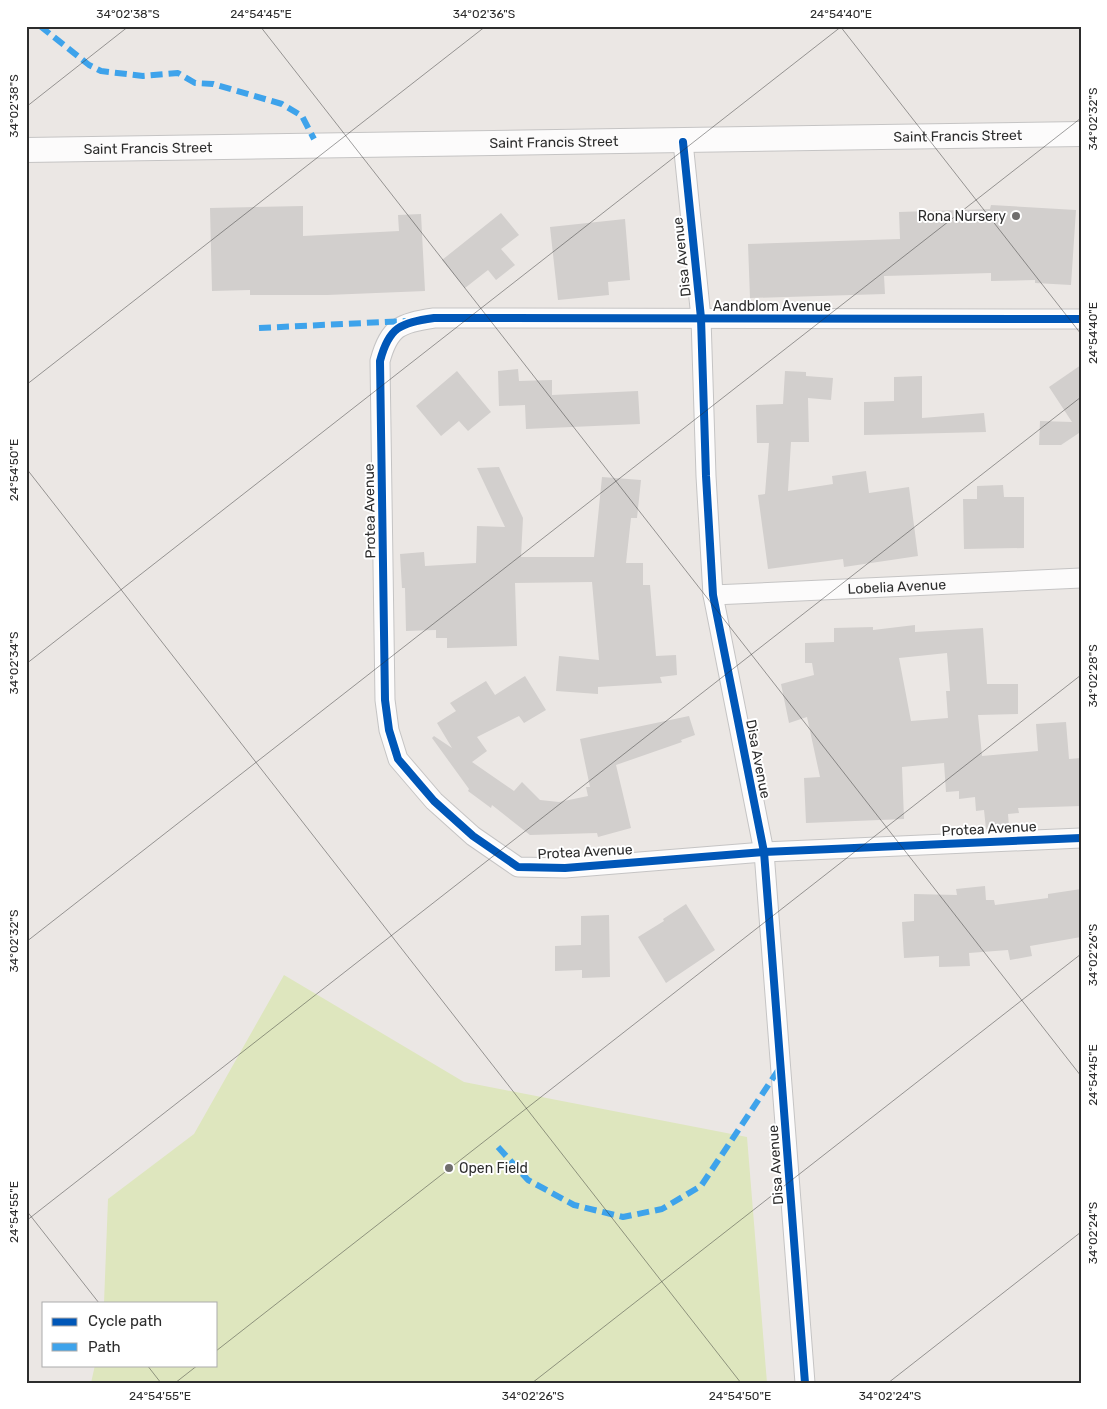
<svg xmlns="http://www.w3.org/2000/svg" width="1107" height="1409" viewBox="0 0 1107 1409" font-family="Rubik,sans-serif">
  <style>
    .pitch { fill: #dee6be }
    .building { fill: #d2cfcd; fill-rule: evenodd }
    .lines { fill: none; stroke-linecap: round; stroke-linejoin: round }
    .minor-casing { stroke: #c5c4c4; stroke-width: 21 }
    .tertiary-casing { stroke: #c5c4c4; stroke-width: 26 }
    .minor { stroke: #fcfbfb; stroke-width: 19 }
    .tertiary { stroke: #fcfbfb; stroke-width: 24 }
    .quiet { stroke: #3ea3eb; stroke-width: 6; stroke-dasharray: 12 6; stroke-linecap: butt }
    .cycleway-casing { stroke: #fff; stroke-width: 11 }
    .cycleway { stroke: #0057b8; stroke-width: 8 }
    .ticks { fill: none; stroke: #2d2d2d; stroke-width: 1; stroke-opacity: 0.45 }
    .poi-dot { fill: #706e6d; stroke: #fff; stroke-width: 2 }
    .labels { text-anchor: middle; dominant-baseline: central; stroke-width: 4; stroke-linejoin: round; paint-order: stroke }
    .street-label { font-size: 14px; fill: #2d2d2d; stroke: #fff }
    .poi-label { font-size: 14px; fill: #2d2d2d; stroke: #fff; text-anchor: end }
    .neatline { fill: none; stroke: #2d2d2d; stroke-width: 2 }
    .ticks-label { font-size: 12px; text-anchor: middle; fill: #2d2d2d }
  </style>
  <rect width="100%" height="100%" fill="#ebe7e4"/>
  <!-- pitch -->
  <path class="pitch" d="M284,975L464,1082L747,1137L767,1383H91L95,1365H216V1303H104L108,1199L194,1134Z"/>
  <!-- building -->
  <g class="building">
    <path d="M991,205L1076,210L1071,285L1035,283V280L991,281V273L884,276L885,294L750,298L748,244L900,239L899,212L990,209Z"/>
    <path d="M303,206V236L399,231L398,215L421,214L425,291L327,295H250V290L212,291L210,208Z"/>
    <path d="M501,213L519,235L501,249L515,265L496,280L488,270L465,288L442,260Z"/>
    <path d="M625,219L630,280L608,282L609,295L558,300L550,227Z"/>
    <path d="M1081,365V435L1079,433L1061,445H1039L1040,421L1072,422L1049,387Z"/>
    <path d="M518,369L519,381L552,380V395L638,391L640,424L526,429L525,405L499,406L498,371Z"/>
    <path d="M457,371L491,412L468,431L459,421L441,436L416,406Z"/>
    <path d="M785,371L806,372V376L833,378L831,400L808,398L809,442H791L788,491L833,484L832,476L866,471L869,493L909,487L918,556L844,567L843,559L768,569L758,495L765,494L769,443H757L756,405L783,404Z"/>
    <path d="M922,376V418L984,413L986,432L864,435V402L894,401V377Z"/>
    <path d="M499,467L523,518L521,557H594L602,477L641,480L637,518H631L626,563H643V585H650L656,656L676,655L677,675L660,677L662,683L598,687V694L556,691L559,656L599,660L592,582L515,583L517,646L447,648V638H436V630L406,631L405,588H402L400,554L424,552L425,566L476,563L477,526L505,527L477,468Z"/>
    <path d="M1003,485L1004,497H1024V548L964,549L963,499H977V486Z"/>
    <path d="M915,625V632L983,628L987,684H1018V714L978,715L982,756L1038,751L1036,724L1066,722L1069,759L1081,758V806L1018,808L1019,813L1008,814L1009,827L986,829L984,810L976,811L975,797L959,799V791L946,792L944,763L902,767L904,819L806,823L804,778L820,777L807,717L789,723L781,684L814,675L812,663H805V643L834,642V628L873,627V630ZM947,653L950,691H946L948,718L911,721L899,658Z"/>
    <path d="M525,676L546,710L524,723L519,716L477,737L487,751L472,762L514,791L522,782L540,800L559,802L588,796L586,787H590L580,739L689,716L695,735L681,740L682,742L616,765L631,828L598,837L597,833L530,835L492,805L491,808L468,791L469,789L432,738L434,736L452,748L437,723L456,711L450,703L486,681L495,695Z"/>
    <path d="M985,886L986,900H994L995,905L1048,898V894L1081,889V937L1030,946L1032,956L1010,960L1008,950L969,953L970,966L939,967V956L904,958L902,922L914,921V894L957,895L956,889Z"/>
    <path d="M686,904L715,950L666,983L638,937L664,921L663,919Z"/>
    <path d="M609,915L610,977L582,978V970L555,971V946L581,945V916Z"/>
  </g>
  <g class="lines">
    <defs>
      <g id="minor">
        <path d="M683,142L701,318L706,476L713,595L764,852L805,1383"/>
        <path d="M1081,319L434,318C400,323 389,327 380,361L385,700L389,730L398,759L434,801L473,836L518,867L565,868L764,852L1081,838"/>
        <path id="s1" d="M713,595L1081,578"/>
      </g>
      <g id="tertiary">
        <path id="s2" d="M26,150L1081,134"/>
      </g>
    </defs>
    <!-- minor casing -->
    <use href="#minor" class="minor-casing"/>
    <!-- tertiary casing -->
    <use href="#tertiary" class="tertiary-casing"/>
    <!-- minor -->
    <use href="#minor" class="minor"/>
    <!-- tertiary -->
    <use href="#tertiary" class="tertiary"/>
    <!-- quiet -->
    <g class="quiet">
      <path d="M40,26L89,65L101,71L143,76L178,73L195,83L213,84L282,104L302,116L314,139"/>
      <path d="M259,328L406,321"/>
      <path d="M498,1147L528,1180L574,1205L623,1217L662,1209L701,1186L781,1066"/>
    </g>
    <defs>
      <g id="cycleway">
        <path d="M683,142L701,318L706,476L713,595L764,852L805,1383"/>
        <path d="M1081,319L434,318C400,323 389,327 380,361L385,700L389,730L398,759L434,801L473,836L518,867L565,868L764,852L1081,838"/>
      </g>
    </defs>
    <!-- cycleway casing -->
    <use href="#cycleway" class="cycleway-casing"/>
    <!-- cycleway -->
    <use href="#cycleway" class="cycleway"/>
  </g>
  <!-- ticks -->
  <path class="ticks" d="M260,26L1081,1076M840,26L1081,334M26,107L129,26M26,385L486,26M26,468L741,1383M26,664L842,26M26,942L1081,118M26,1210L99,1303M26,1221L1081,397M216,1351L1081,675M147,1365L161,1383M175,1383L198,1365M532,1383L1081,954M888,1383L1081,1232"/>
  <!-- markers -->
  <g class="poi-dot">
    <circle cx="1016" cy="216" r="5"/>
    <circle cx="449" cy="1168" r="5"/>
  </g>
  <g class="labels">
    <!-- street labels -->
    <g class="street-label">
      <text stroke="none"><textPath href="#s2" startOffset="932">Saint Francis Street</textPath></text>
      <text stroke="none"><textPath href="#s2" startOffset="528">Saint Francis Street</textPath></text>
      <text stroke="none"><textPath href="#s2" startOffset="122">Saint Francis Street</textPath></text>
      <text transform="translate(682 257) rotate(-96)">Disa Avenue</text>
      <text x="772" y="306">Aandblom Avenue</text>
      <text transform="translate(370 511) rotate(-91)">Protea Avenue</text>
      <text stroke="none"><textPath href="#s1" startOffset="184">Lobelia Avenue</textPath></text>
      <text transform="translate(758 759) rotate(79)">Disa Avenue</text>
      <text transform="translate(989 829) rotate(-3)">Protea Avenue</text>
      <text transform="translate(585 852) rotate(-3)">Protea Avenue</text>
      <text transform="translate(776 1165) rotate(-94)">Disa Avenue</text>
    </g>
    <!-- poi labels -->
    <g class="poi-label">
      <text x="1006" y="216">Rona Nursery</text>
      <text x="459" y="1168" text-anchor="start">Open Field</text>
    </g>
  </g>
  <!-- border -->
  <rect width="1107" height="1409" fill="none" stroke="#ffffff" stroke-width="55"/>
  <!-- legend -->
  <rect x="42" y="1302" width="175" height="65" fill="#ffffff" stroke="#ababab"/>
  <rect x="52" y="1318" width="25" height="8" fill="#0057b8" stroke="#ababab"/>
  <text x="88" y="1326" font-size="15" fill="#2d2d2d">Cycle path</text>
  <rect x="52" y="1343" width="25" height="8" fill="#3ea3eb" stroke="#ababab"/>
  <text x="88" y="1352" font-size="15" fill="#2d2d2d">Path</text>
  <rect x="28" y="28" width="1052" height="1354" class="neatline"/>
  <g class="ticks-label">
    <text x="128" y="18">34°02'38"S</text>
    <text x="261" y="18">24°54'45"E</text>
    <text x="484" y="18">34°02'36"S</text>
    <text x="841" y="18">24°54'40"E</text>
    <text transform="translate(14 106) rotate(-90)" y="4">34°02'38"S</text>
    <text transform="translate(1093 119) rotate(-90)" y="4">34°02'32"S</text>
    <text transform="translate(1093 333) rotate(-90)" y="4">24°54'40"E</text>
    <text transform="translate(14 470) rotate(-90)" y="4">24°54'50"E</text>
    <text transform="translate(14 663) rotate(-90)" y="4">34°02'34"S</text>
    <text transform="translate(1093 676) rotate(-90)" y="4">34°02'28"S</text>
    <text transform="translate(14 941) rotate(-90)" y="4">34°02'32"S</text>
    <text transform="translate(1093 955) rotate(-90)" y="4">34°02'26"S</text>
    <text transform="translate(1093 1075) rotate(-90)" y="4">24°54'45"E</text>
    <text transform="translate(14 1212) rotate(-90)" y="4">24°54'55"E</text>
    <text transform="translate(1093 1233) rotate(-90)" y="4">34°02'24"S</text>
    <text x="160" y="1400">24°54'55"E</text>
    <text x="533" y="1400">34°02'26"S</text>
    <text x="740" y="1400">24°54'50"E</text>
    <text x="890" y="1400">34°02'24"S</text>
  </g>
</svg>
